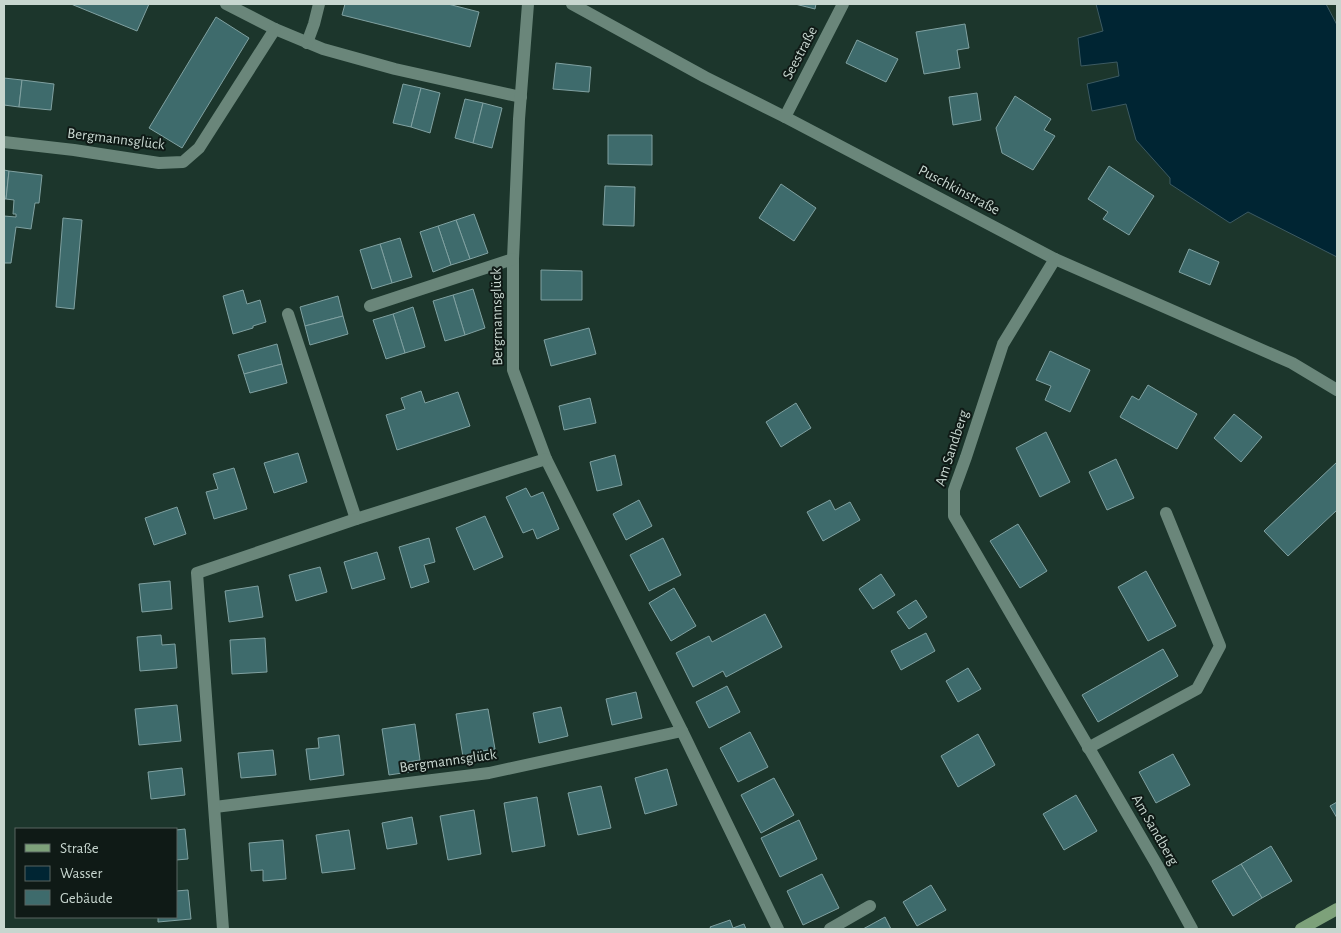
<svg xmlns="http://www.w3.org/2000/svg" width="1341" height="933" viewBox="0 0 1341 933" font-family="'Alegreya Sans',sans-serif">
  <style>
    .water { fill: #002533; stroke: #3c5a62 }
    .building { fill: #3e6b6c; stroke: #80a1a1 }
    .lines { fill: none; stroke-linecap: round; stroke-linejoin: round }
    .minor { stroke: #6a867a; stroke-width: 12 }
    .major { stroke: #7da17a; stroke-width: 12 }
    .labels { text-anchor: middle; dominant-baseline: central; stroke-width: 4; stroke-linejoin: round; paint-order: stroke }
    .street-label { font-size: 15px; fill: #c7d6cf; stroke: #0f1a16 }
  </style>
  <rect width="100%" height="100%" fill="#1c362c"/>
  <!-- water -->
  <path class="water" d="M1096,4H1326L1337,25V257L1248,212L1230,223L1170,184V178L1136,140L1126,104L1092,111L1087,84L1119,76L1117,62L1081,66L1078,38L1103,31Z"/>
  <!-- building -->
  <g class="building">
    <path d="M71,4H149L137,31Z"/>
    <path d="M345,4H448L479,12L470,47L342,15Z"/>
    <path d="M795,4H816L815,9Z"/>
    <path d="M216,17L249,38L182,148L149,128Z"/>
    <path d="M965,24L969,48L957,50L960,68L924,74L916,32Z"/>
    <path d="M857,40L898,59L886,82L846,63Z"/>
    <path d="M556,63L591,67L589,92L553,89Z"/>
    <path d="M4,78L22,80L19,107L4,105Z"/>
    <path d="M22,80L54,84L51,110L19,107Z"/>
    <path d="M403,84L421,88L411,127L393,123Z"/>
    <path d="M421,88L440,93L430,133L411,127Z"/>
    <path d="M977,93L981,120L953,125L949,97Z"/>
    <path d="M1015,96L1051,119L1044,130L1055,136L1033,170L1002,153L996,128Z"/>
    <path d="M465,99L483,103L473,143L455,138Z"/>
    <path d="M483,103L502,108L492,148L473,143Z"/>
    <path d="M608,135H652V165L608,164Z"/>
    <path d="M1109,166L1154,196L1129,235L1103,219L1108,212L1088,199Z"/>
    <path d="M4,170L9,171L6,199H4Z"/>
    <path d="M9,171L42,175L39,203H35L31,229L16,227L11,263H4V216L16,217V214H13L14,200L6,199Z"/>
    <path d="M781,184L816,208L794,241L759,218Z"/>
    <path d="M605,186L635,187L634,226L603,225Z"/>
    <path d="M474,214L488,253L470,259L456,220Z"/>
    <path d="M63,218L82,220L74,309L56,307Z"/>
    <path d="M456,220L470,259L451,265L438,226Z"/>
    <path d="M438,226L451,265L433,272L420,232Z"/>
    <path d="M400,238L412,277L392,283L380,244Z"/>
    <path d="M380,244L392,283L372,289L360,250Z"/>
    <path d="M1189,249L1219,262L1210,285L1179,272Z"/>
    <path d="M541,270L582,271V300H541Z"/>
    <path d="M473,289L485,328L465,335L453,295Z"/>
    <path d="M243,290L247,304L260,300L266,322L253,326V328L233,334L223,296Z"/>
    <path d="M453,295L465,335L445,341L433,301Z"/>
    <path d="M338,296L343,316L305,326L300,307Z"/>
    <path d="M413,307L425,347L405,353L393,314Z"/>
    <path d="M393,314L405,353L386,359L373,320Z"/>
    <path d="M343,316L348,334L310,345L305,326Z"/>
    <path d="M589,328L596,354L551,366L544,340Z"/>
    <path d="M277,344L282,364L244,374L238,355Z"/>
    <path d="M1050,351L1090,370L1070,412L1045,400L1051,386L1036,380Z"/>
    <path d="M282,364L287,383L250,393L244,374Z"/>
    <path d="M1148,385L1197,414L1177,449L1120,417L1132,396L1139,400Z"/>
    <path d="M421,391L425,403L458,392L470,426L397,450L386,415L405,409L401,398Z"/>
    <path d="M590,398L596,423L564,430L559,406Z"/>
    <path d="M796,403L811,428L781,447L766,422Z"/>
    <path d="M1234,414L1262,437L1241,462L1214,438Z"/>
    <path d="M1046,432L1070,482L1040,497L1016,448Z"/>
    <path d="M298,453L307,482L274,493L264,463Z"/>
    <path d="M615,455L622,485L597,491L590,462Z"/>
    <path d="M1116,459L1134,498L1107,510L1089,472Z"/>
    <path d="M1337,462V510L1288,556L1264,531Z"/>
    <path d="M234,468L247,509L214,519L206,492L218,489L213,474Z"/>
    <path d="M526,488L531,497L543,492L559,529L537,539L533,529L523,533L506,497Z"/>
    <path d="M639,500L652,526L626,540L613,514Z"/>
    <path d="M830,500L835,510L850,502L860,520L823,541L807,512Z"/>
    <path d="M177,507L186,534L154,545L145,518Z"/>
    <path d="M485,516L503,557L474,570L456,528Z"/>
    <path d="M1018,524L1047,571L1020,588L990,541Z"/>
    <path d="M429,538L435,562L424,565L429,582L411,588L399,547Z"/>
    <path d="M663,538L681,575L649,591L630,555Z"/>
    <path d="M377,552L385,579L352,589L344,562Z"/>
    <path d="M320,567L327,592L296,601L289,575Z"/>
    <path d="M1146,571L1176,626L1148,641L1118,587Z"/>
    <path d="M881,574L895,595L873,609L859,589Z"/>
    <path d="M170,581L172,609L142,612L139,584Z"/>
    <path d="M258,586L263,617L229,622L225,591Z"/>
    <path d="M674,588L696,626L671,641L649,603Z"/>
    <path d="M916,600L927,617L909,629L897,612Z"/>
    <path d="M765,614L782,647L726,677L723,671L693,687L676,653L709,636L712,642Z"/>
    <path d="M926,633L935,651L901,670L891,651Z"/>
    <path d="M161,635L162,645L175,644L177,668L140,671L137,637Z"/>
    <path d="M265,638L267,672L232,674L230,640Z"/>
    <path d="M1163,649L1178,676L1098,722L1082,695Z"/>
    <path d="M968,668L981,689L958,702L946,681Z"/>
    <path d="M727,686L740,712L709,728L696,702Z"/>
    <path d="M636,692L642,718L612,725L606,699Z"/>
    <path d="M177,705L181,741L139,745L135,709Z"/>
    <path d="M561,707L568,736L539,743L533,713Z"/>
    <path d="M488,709L495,749L482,751L484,760L464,763L456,714Z"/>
    <path d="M415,724L420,760L408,762L409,772L389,775L382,729Z"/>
    <path d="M750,732L768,767L738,782L720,748Z"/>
    <path d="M978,734L995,765L958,787L941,756Z"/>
    <path d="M339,735L344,775L310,780L306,749L319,748L318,738Z"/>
    <path d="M273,750L276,775L241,778L238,753Z"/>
    <path d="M1173,754L1190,785L1156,803L1139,772Z"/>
    <path d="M182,768L185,795L151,799L148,772Z"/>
    <path d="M667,769L677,805L645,814L635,778Z"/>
    <path d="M774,778L794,815L761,833L741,795Z"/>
    <path d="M601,786L611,828L578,835L568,793Z"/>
    <path d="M1076,795L1097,831L1064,850L1043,814Z"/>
    <path d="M537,797L545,846L512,852L504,803Z"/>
    <path d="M1337,802V818L1330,806Z"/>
    <path d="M474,810L481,854L448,860L440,816Z"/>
    <path d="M412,817L417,844L387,849L382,823Z"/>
    <path d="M799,820L817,859L780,877L761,838Z"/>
    <path d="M185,829L188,859L176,860V830Z"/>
    <path d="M349,830L355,869L322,873L316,835Z"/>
    <path d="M283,840L286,879L263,881V870L251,871L249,843Z"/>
    <path d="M1271,846L1292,881L1262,898L1241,864Z"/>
    <path d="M1241,864L1262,898L1233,916L1212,881Z"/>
    <path d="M822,874L839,908L803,925L787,891Z"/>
    <path d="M931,885L946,910L917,926L903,902Z"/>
    <path d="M188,890L191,919L158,922V917H176V891Z"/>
    <path d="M885,917L891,929H863Z"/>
    <path d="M730,920L733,928L744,924L746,929H711L710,927Z"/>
  </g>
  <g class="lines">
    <!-- minor -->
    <g class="minor">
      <path d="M226,4L275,29L323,49L395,69L521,97"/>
      <path d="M528,4L519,119L513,259V370L546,459L682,731L778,929"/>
      <path d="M572,4L705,77L785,117L1055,259L1292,363L1337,390"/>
      <path d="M307,43L314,24L319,4"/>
      <path d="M785,117L843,4"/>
      <path d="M4,142L74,150L159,163L183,162L199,148L275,29"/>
      <path d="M1055,259L1003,344L966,457L954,490V516L1157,865L1192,929"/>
      <path d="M370,306L513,259"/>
      <path d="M288,314L356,519"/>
      <path d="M1088,748L1197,689L1220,646L1166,513"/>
      <path d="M215,807L489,773L682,731"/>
      <path d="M223,929L197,573L356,519L546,459"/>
      <path d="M830,929L870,906"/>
    </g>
    <!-- major -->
    <path class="major" d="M1301,929L1337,909"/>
  </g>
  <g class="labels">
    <!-- street labels -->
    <g class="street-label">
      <text transform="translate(800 53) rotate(-62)">Seestraße</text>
      <text transform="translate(116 139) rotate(7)">Bergmannsglück</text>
      <text transform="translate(959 190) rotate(28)">Puschkinstraße</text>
      <text transform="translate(497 317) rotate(-91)">Bergmannsglück</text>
      <text transform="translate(952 448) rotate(-72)">Am Sandberg</text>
      <text transform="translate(448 761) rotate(-8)">Bergmannsglück</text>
      <text transform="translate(1155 830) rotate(60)">Am Sandberg</text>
    </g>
  </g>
  <!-- border -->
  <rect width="1341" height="933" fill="none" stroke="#c7d6cf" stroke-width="10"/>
  <!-- legend -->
  <rect x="15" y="828" width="162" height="90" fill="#0f1a16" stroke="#596560"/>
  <rect x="25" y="844" width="25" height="8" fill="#7da17a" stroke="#596560"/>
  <text x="60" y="853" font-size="15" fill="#c7d6cf">Straße</text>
  <rect x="25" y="866" width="25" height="15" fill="#002533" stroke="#596560"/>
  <text x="60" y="878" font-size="15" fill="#c7d6cf">Wasser</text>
  <rect x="25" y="890" width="25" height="15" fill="#3e6b6c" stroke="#596560"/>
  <text x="60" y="903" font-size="15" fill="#c7d6cf">Gebäude</text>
</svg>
